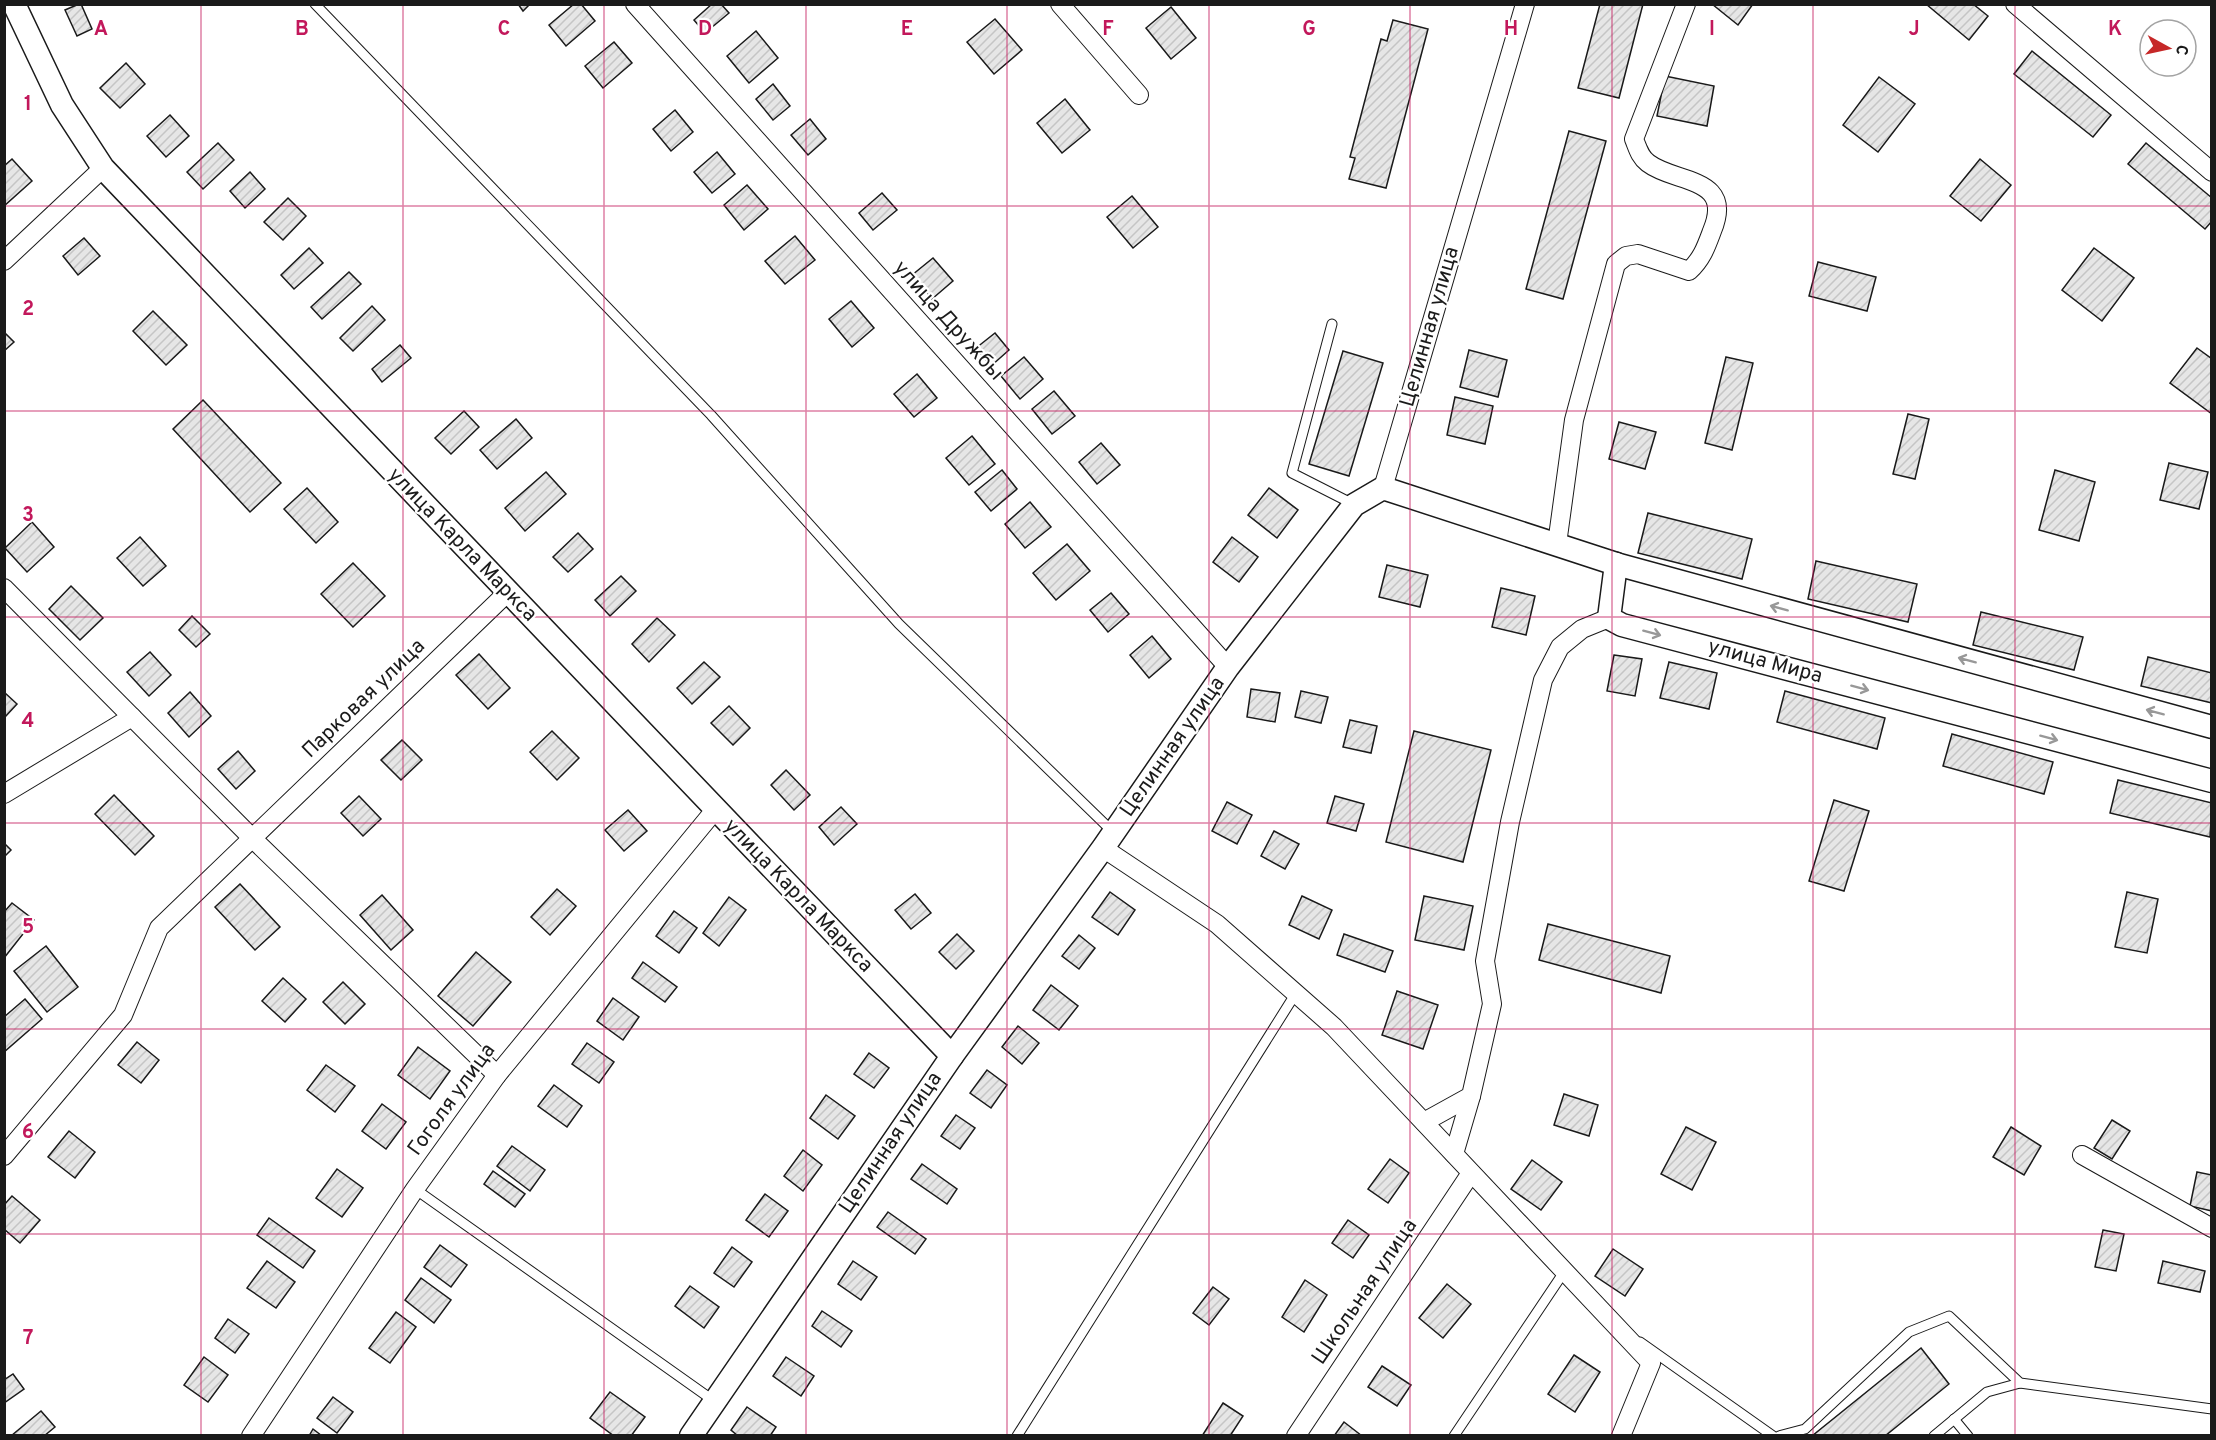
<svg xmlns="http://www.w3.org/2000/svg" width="2216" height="1440" viewBox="0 0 2216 1440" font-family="Overpass,sans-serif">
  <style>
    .building { fill: url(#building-hatch); stroke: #1a1a1a; stroke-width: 1.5 }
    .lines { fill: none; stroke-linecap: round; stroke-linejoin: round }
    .service-casing { stroke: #1a1a1a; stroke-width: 11 }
    .minor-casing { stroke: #1a1a1a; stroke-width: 20 }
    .tertiary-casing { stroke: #1a1a1a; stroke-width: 25 }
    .service { stroke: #fff; stroke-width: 9 }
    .minor { stroke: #fff; stroke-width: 18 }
    .tertiary { stroke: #fff; stroke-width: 22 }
    .oneway { stroke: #989898 }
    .grid { fill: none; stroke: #c2185b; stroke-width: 1.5; stroke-opacity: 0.55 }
    .labels { text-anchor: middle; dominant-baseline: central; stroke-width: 4.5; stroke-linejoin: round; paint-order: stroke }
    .street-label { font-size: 21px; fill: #1a1a1a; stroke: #fff }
    .grid-label { font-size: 20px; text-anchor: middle; font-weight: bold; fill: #c2185b; stroke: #fff; stroke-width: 4.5; stroke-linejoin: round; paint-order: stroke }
  </style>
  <defs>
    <pattern id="building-hatch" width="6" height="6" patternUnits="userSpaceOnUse" patternTransform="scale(1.5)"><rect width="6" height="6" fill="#e6e6e6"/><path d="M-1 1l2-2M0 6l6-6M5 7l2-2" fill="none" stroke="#c5c5c5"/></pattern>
  </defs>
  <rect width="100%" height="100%" fill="#fff"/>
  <!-- building -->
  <g class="building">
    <path d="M79,4H81L92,29L77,36L65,10Z"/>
    <path d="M518,4H530L523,11Z"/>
    <path d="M574,4H581L595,21L566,46L549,25Z"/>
    <path d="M712,4H721L729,13L705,33L694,20Z"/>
    <path d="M1600,4H1643L1619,98L1578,88Z"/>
    <path d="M1712,4H1753L1738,25Z"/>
    <path d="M1926,4H1973L1988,16L1969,40Z"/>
    <path d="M1171,7L1196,38L1171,59L1146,28Z"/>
    <path d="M995,19L1022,50L994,74L967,42Z"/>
    <path d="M1393,20L1428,29L1386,188L1349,179L1355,158L1350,157L1381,39L1387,41Z"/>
    <path d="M756,31L778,58L749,83L727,56Z"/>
    <path d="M614,42L632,63L603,88L585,66Z"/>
    <path d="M2032,51L2111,115L2093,137L2014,74Z"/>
    <path d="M126,63L145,84L120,108L100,88Z"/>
    <path d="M1665,76L1714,86L1707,126L1657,116Z"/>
    <path d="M1879,77L1915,104L1878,152L1843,125Z"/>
    <path d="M773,84L790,106L773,120L756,99Z"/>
    <path d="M1065,99L1090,130L1062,153L1037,123Z"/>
    <path d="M675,110L693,132L671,151L653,129Z"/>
    <path d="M170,115L189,136L166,157L147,136Z"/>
    <path d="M810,119L826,139L808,155L791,135Z"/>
    <path d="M1569,131L1606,141L1563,299L1526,289Z"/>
    <path d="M218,143L234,160L203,189L187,172Z"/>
    <path d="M2146,143L2212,198V221L2205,229L2128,164Z"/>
    <path d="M717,152L735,174L712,193L694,172Z"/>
    <path d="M12,159L32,181L4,206V166Z"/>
    <path d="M1980,159L2011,185L1981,221L1950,196Z"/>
    <path d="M250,172L265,189L245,208L230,191Z"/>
    <path d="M747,185L768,209L744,230L724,205Z"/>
    <path d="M882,193L897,210L873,230L859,213Z"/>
    <path d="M1132,196L1158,227L1133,248L1107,217Z"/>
    <path d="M288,198L306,216L283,240L264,222Z"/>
    <path d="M795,236L815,260L785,284L765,261Z"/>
    <path d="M84,238L100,256L78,275L63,256Z"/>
    <path d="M309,248L323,263L294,289L281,275Z"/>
    <path d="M2094,248L2134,278L2102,321L2062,290Z"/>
    <path d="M933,258L953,281L932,299L912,275Z"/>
    <path d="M1818,262L1876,277L1867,311L1809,296Z"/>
    <path d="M349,272L361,284L322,319L311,307Z"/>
    <path d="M851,301L874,328L852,347L829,319Z"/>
    <path d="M372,306L385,320L353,351L340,338Z"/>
    <path d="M153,311L187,345L166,365L133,331Z"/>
    <path d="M4,332L14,342L4,351Z"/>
    <path d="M995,333L1009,350L991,366L976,348Z"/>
    <path d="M400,345L411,358L382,382L372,369Z"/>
    <path d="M2197,348L2212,359V414L2170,383Z"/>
    <path d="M1469,350L1507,360L1498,397L1460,387Z"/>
    <path d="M1343,351L1383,363L1349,476L1309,464Z"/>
    <path d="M1024,357L1043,379L1020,399L1001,376Z"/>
    <path d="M1726,357L1753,363L1732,450L1705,443Z"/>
    <path d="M917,374L937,398L914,417L894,394Z"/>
    <path d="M1054,391L1075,416L1052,434L1032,409Z"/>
    <path d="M1455,397L1493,406L1485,444L1447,435Z"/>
    <path d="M203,400L281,483L250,512L173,429Z"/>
    <path d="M464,411L479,427L451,454L435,438Z"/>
    <path d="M1908,414L1929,419L1915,479L1893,474Z"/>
    <path d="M516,419L532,438L497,469L480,450Z"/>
    <path d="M1619,422L1656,432L1645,469L1609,459Z"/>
    <path d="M972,436L995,464L969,485L946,458Z"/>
    <path d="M1101,443L1120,465L1097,484L1079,462Z"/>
    <path d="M2169,463L2208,472L2199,509L2160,500Z"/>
    <path d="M1002,470L1017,489L991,511L975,492Z"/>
    <path d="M2055,470L2095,482L2079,541L2039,530Z"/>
    <path d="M546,472L566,494L525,531L505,508Z"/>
    <path d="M307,488L338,522L316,543L284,509Z"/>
    <path d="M1269,488L1298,510L1277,538L1248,515Z"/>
    <path d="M1030,502L1051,527L1025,548L1005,524Z"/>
    <path d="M1648,513L1752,539L1742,579L1638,553Z"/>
    <path d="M32,522L54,547L27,572L5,548Z"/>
    <path d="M578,533L593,549L568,572L553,557Z"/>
    <path d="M140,537L166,566L143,586L117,558Z"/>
    <path d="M1232,537L1258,557L1239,582L1213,562Z"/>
    <path d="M1067,544L1090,571L1056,600L1033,573Z"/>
    <path d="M1816,561L1917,584L1908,622L1808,599Z"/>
    <path d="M353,563L385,596L353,627L321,594Z"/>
    <path d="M1387,565L1428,575L1420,607L1379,597Z"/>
    <path d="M621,576L636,591L610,616L595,600Z"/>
    <path d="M71,586L103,618L80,640L49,609Z"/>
    <path d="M1501,588L1535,596L1526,635L1492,627Z"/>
    <path d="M1111,593L1129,614L1108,632L1090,610Z"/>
    <path d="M1981,612L2083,637L2074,670L1973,645Z"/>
    <path d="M192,616L210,634L196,647L179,630Z"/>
    <path d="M657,618L675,635L649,662L632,644Z"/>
    <path d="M1152,636L1171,659L1149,678L1130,655Z"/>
    <path d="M150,652L171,675L149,696L127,672Z"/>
    <path d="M479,654L510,688L488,709L456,675Z"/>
    <path d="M1614,655L1642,659L1635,696L1607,691Z"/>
    <path d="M2148,657L2212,673V703L2141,686Z"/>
    <path d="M704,662L720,677L692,704L677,688Z"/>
    <path d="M1669,662L1717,673L1709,709L1660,698Z"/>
    <path d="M1251,689L1280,693L1275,722L1247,717Z"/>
    <path d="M1301,691L1328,697L1321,723L1295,717Z"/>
    <path d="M1785,691L1885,718L1877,749L1777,722Z"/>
    <path d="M4,692L17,704L4,718Z"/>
    <path d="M190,692L211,716L189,737L168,713Z"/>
    <path d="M729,706L750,728L733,745L711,723Z"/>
    <path d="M1350,720L1377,726L1371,753L1343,747Z"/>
    <path d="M552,731L579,758L557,780L530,752Z"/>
    <path d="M1414,731L1491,750L1463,862L1386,842Z"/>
    <path d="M1952,734L2053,762L2044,794L1943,766Z"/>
    <path d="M402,740L422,760L401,780L381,760Z"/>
    <path d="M238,751L255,771L236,789L218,769Z"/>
    <path d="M786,770L810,795L794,810L771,785Z"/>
    <path d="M2118,780L2212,803L2210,837L2110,813Z"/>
    <path d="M114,795L154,836L135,855L95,814Z"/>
    <path d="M359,796L381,819L363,836L341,813Z"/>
    <path d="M1335,796L1364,804L1356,831L1327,823Z"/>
    <path d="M1834,800L1869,811L1844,891L1809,881Z"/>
    <path d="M1227,802L1252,815L1237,844L1212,831Z"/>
    <path d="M841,807L857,824L834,845L819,827Z"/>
    <path d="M628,810L647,831L624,851L605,830Z"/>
    <path d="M1274,831L1299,844L1285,869L1261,856Z"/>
    <path d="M4,843L11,850L4,857Z"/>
    <path d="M240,884L280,927L255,950L215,907Z"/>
    <path d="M557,889L576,906L550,935L531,917Z"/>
    <path d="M1110,892L1135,910L1118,935L1092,917Z"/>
    <path d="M2127,892L2158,899L2147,953L2115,947Z"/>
    <path d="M915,894L931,913L911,929L895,910Z"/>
    <path d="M382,895L413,930L391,950L360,915Z"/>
    <path d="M1302,896L1332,910L1319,939L1289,925Z"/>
    <path d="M1424,896L1473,906L1464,950L1415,940Z"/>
    <path d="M729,897L746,910L719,946L703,933Z"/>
    <path d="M12,903L34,920L4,958V912Z"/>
    <path d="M674,911L697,928L679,953L656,936Z"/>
    <path d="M1548,924L1670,956L1661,993L1539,960Z"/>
    <path d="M957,934L974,951L956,969L939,952Z"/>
    <path d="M1344,934L1393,951L1385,972L1337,955Z"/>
    <path d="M1079,935L1095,948L1079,969L1062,956Z"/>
    <path d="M46,946L78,987L47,1012L14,971Z"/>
    <path d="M476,952L511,982L473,1026L438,996Z"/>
    <path d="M643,962L677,987L665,1002L632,978Z"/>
    <path d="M283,978L306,999L285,1022L262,1001Z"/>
    <path d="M343,982L365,1004L345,1024L323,1002Z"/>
    <path d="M1051,985L1078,1006L1059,1030L1033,1010Z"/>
    <path d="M1397,991L1438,1005L1423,1049L1382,1035Z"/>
    <path d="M613,998L639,1017L623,1040L597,1021Z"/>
    <path d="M25,999L42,1019L4,1052V1017Z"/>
    <path d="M1018,1026L1039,1043L1022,1064L1002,1047Z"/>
    <path d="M137,1042L159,1060L141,1083L118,1065Z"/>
    <path d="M587,1043L614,1062L599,1083L572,1064Z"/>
    <path d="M418,1047L450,1071L430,1099L398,1075Z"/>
    <path d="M869,1053L889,1068L874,1088L854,1074Z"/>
    <path d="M326,1065L355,1086L335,1112L307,1090Z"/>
    <path d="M987,1070L1007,1085L991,1108L970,1093Z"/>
    <path d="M554,1085L582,1106L567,1127L538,1106Z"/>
    <path d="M1564,1094L1598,1105L1589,1136L1554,1125Z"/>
    <path d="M826,1095L855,1116L838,1139L810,1118Z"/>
    <path d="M382,1104L406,1122L386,1149L362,1131Z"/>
    <path d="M956,1115L975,1128L960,1149L941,1136Z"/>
    <path d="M2112,1120L2130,1131L2112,1159L2094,1148Z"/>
    <path d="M1686,1127L1716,1142L1692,1190L1661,1174Z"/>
    <path d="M2011,1127L2041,1146L2024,1175L1993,1157Z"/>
    <path d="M69,1131L95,1152L75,1178L48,1157Z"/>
    <path d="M512,1146L545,1170L530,1191L497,1166Z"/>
    <path d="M803,1150L822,1165L803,1191L784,1176Z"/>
    <path d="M1390,1159L1409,1173L1388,1203L1368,1189Z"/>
    <path d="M1532,1160L1562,1182L1541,1210L1511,1189Z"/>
    <path d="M922,1164L957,1189L947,1204L911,1179Z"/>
    <path d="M337,1169L363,1188L342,1217L316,1198Z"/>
    <path d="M493,1171L525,1194L515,1207L484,1184Z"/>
    <path d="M2197,1172L2212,1175V1211L2190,1206Z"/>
    <path d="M765,1194L788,1211L769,1237L746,1220Z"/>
    <path d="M12,1196L40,1220L20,1243L4,1229V1205Z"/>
    <path d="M888,1212L926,1239L915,1254L877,1227Z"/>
    <path d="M269,1218L315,1251L303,1268L257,1235Z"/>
    <path d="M1348,1220L1369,1235L1353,1258L1332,1243Z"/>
    <path d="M2103,1230L2124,1234L2116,1271L2095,1267Z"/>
    <path d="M440,1245L467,1265L451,1287L424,1267Z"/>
    <path d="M732,1247L752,1262L734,1287L714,1273Z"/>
    <path d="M1613,1249L1643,1269L1625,1296L1595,1276Z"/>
    <path d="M267,1261L295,1282L276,1308L247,1288Z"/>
    <path d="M853,1261L877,1277L861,1300L838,1284Z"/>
    <path d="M2163,1261L2205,1271L2200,1292L2158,1283Z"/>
    <path d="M421,1278L451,1300L434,1323L405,1300Z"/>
    <path d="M1305,1280L1327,1295L1304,1332L1282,1317Z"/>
    <path d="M1447,1284L1471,1304L1443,1338L1419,1318Z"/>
    <path d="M690,1286L719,1307L704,1328L675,1306Z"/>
    <path d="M1213,1287L1229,1299L1209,1325L1193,1313Z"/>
    <path d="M822,1311L852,1331L841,1347L812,1326Z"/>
    <path d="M396,1312L416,1327L390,1363L369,1348Z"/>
    <path d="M228,1319L249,1334L235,1353L215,1338Z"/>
    <path d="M1921,1348L1949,1384L1885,1436H1812Z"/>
    <path d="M1574,1355L1600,1372L1575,1412L1548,1394Z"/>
    <path d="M204,1357L228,1375L208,1402L184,1385Z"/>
    <path d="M786,1357L814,1376L801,1396L773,1376Z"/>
    <path d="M1382,1366L1411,1385L1397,1406L1368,1387Z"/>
    <path d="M13,1374L24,1389L4,1403V1380Z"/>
    <path d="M610,1392L645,1417L631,1436H614L590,1418Z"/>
    <path d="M333,1397L353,1412L337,1433L317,1418Z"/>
    <path d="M1223,1403L1243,1416L1230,1436H1202Z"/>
    <path d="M747,1407L776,1427L770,1436H738L731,1430Z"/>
    <path d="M41,1411L55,1427L44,1436H11Z"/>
    <path d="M1344,1422L1362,1436H1334Z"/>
    <path d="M313,1429L322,1436H309Z"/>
  </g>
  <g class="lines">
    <defs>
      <g id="service">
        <path d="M315,4L711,415L899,624L1113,832"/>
        <path d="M1332,324L1292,473L1353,504"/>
        <path d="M415,1189L714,1401"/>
        <path d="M1640,1342L1773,1436"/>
        <path d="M1954,1419L1968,1436"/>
        <path d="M1017,1436L1296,993"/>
        <path d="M1454,1436L1564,1272"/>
        <path d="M1779,1436L1805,1429L1909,1332L1949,1316L2020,1383L2212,1409"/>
        <path d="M1934,1436L1987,1392L2020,1383"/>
      </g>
      <g id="minor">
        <path d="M635,4L1228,667"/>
        <path d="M1060,4L1139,95"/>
        <path d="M2015,4L2212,172"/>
        <path d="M4,261L103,168"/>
        <path d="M1383,488L1525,4"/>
        <path d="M1557,544L1574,420L1616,264L1626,256L1638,254L1689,271C1702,259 1706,247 1712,231C1735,176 1675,184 1648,163C1640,157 1638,149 1634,139L1686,4"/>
        <path d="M4,588L251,837L497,1075"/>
        <path d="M4,794L132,717"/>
        <path d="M1103,848L1217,924L1334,1027L1651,1363L1621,1436"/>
        <path d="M1424,1122L1471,1096L1492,1004L1485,961L1510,822L1543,680L1560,647L1582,629L1609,618"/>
        <path d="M1454,1154L1471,1096"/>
        <path d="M2082,1155L2212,1228"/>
        <path d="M4,1156L123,1015L159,928L508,592"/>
        <path d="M251,1436L415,1189L497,1075L715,810"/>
        <path d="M1296,1436L1471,1173"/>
      </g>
      <g id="tertiary">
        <path d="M14,4L62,105L103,168L952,1056"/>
        <path d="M1616,564L1609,618L1622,625L2212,781"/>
        <path d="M691,1436L952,1056L1103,848L1228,667L1354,505L1383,488L1616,564L2212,727"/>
      </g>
    </defs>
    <!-- service casing -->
    <use href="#service" class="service-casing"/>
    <!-- minor casing -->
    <use href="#minor" class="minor-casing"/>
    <!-- tertiary casing -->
    <use href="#tertiary" class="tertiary-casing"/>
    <!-- service -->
    <use href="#service" class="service"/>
    <!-- minor -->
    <use href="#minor" class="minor"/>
    <!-- tertiary -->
    <use href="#tertiary" class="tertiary"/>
  </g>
  <!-- one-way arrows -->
  <defs><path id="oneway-shaft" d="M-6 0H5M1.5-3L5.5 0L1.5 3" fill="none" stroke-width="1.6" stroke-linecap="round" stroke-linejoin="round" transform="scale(1.5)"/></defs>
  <g class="oneway">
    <use href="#oneway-shaft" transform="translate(1779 608) rotate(-165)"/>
    <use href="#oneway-shaft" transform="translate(1652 633) rotate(15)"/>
    <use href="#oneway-shaft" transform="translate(1967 660) rotate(-165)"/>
    <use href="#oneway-shaft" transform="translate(1860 688) rotate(15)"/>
    <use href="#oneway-shaft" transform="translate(2155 712) rotate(-165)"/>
    <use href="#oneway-shaft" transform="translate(2049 738) rotate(15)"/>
  </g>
  <!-- grid -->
  <path class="grid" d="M201,4V1436M403,4V1436M604,4V1436M806,4V1436M1007,4V1436M1209,4V1436M1410,4V1436M1612,4V1436M1813,4V1436M2015,4V1436M4,206H2212M4,411H2212M4,617H2212M4,823H2212M4,1029H2212M4,1234H2212"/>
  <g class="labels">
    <!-- street labels -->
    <g class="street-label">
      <text transform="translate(948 321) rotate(48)">улица Дружбы</text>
      <text transform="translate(1430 327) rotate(-74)">Целинная улица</text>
      <text transform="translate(462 545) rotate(46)">улица Карла Маркса</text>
      <text transform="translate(1765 662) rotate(15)">улица Мира</text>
      <text transform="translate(364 699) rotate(-44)">Парковая улица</text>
      <text transform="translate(1173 747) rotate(-55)">Целинная улица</text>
      <text transform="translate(798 896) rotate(46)">улица Карла Маркса</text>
      <text transform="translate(452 1100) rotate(-54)">Гоголя улица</text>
      <text transform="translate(891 1143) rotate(-56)">Целинная улица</text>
      <text transform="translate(1365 1292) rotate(-56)">Школьная улица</text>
    </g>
  </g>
  <g class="grid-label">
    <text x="101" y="35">A</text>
    <text x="302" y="35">B</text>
    <text x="504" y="35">C</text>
    <text x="705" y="35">D</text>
    <text x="907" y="35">E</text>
    <text x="1108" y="35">F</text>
    <text x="1309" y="35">G</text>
    <text x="1511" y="35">H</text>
    <text x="1712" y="35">I</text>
    <text x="1914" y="35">J</text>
    <text x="2115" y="35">K</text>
    <text x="28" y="110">1</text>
    <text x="28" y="315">2</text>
    <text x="28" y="521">3</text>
    <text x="28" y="727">4</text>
    <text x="28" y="933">5</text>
    <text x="28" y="1138">6</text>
    <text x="28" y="1344">7</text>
  </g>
  <!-- border -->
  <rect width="2216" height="1440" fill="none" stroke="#1a1a1a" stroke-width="12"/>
  <!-- north arrow -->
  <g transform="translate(2168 48) rotate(98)"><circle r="28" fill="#ffffff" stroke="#a3a3a3" stroke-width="1.5"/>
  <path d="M0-4.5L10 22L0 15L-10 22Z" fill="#c62828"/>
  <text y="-9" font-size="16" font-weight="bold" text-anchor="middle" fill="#1a1a1a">С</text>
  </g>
</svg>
